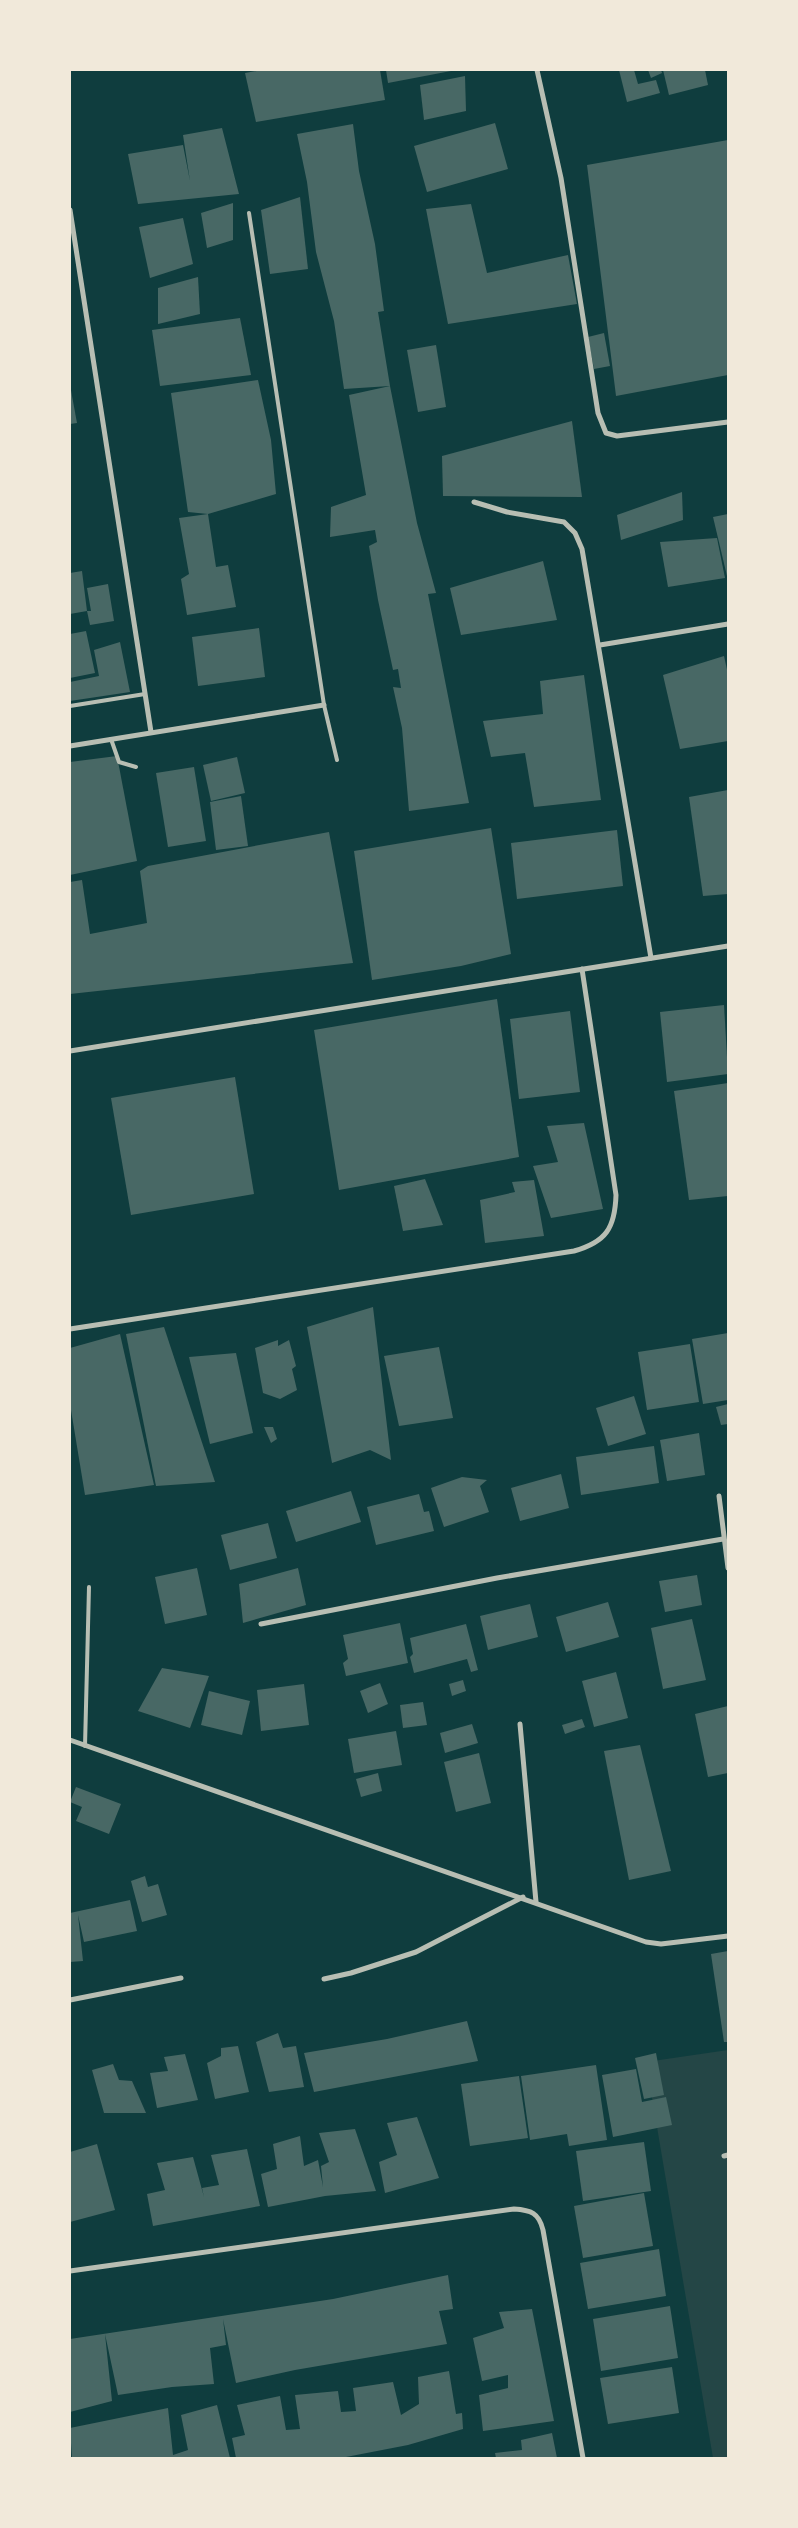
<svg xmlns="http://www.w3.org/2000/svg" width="798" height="2528" viewBox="0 0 798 2528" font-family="'Golos Text',sans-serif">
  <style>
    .green { fill: #244646 }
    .building { fill: #486865 }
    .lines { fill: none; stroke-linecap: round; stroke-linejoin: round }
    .service { stroke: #b8beb3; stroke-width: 4 }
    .minor { stroke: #b8beb3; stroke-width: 5 }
  </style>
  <rect width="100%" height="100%" fill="#0f3d3e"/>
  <!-- green -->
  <path class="green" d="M728,2050V2458H713L646,2062Z"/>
  <!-- building -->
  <g class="building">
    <path d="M262,70H380L385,100L256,122L245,73Z"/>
    <path d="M386,70H451V71L388,83Z"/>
    <path d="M619,70H634L638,84L656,80L660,93L627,102Z"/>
    <path d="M648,70H661L662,73L651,78Z"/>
    <path d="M663,70H705L708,85L669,95Z"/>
    <path d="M465,76L466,111L424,120L420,85Z"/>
    <path d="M495,123L508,169L427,192L414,146Z"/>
    <path d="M353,124L359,171L375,244L384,311L378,312L390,386L344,389L334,321L316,252L307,182L297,134Z"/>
    <path d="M222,128L239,194L138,204L128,154L183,145L190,181L183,135Z"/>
    <path d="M728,140V375L616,396L587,165Z"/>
    <path d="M300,197L308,269L270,274L261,210Z"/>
    <path d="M233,203V240L207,248L201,213Z"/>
    <path d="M471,204L487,273L568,255L577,304L448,324L426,209Z"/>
    <path d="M183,218L193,264L150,278L139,227Z"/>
    <path d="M198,277L200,314L158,324V288Z"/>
    <path d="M240,318L251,375L160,386L152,330Z"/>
    <path d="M604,333L610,366L594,369L588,337Z"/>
    <path d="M436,345L446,407L418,412L407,350Z"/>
    <path d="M258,380L271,440L276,494L208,514L216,567L228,565L236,607L187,615L181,579L189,574L179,518L208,514L188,512L171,393Z"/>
    <path d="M70,385L77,423L70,424Z"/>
    <path d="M390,386L417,523L436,593L428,594L469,803L409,811L402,728L393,687L401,688L398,669L393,670L378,600L369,546L377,542L375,530L330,537L331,507L366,495L349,395Z"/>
    <path d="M572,421L582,497L443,496L442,456Z"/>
    <path d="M682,492L683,520L621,540L617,515Z"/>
    <path d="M728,514V575L727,576L713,517Z"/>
    <path d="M717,538L725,578L668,587L660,542Z"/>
    <path d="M543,561L557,620L461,635L450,588Z"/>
    <path d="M82,571L87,611L70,614V573Z"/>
    <path d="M108,584L114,621L90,625L87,611H91L87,588Z"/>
    <path d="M259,628L265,677L198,686L192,637Z"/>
    <path d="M86,631L95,673L70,678V634Z"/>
    <path d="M120,642L130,692L70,701V682L99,676L94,650Z"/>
    <path d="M724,656L728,674V741L680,749L663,675Z"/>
    <path d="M584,675L601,800L534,807L525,753L491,757L483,721L543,714L540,681Z"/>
    <path d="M117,756L137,861L70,875V762Z"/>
    <path d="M237,757L245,793L211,801L203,765Z"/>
    <path d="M194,767L206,841L168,847L156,773Z"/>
    <path d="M728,790V894L703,896L689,797Z"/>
    <path d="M241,796L248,846L216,850L210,802Z"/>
    <path d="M491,828L511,954L461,966L372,980L354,851Z"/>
    <path d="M617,830L623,886L517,899L511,843Z"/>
    <path d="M329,832L353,963L70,994V882L82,880L90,934L147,923L140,871L148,866Z"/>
    <path d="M497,999L519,1157L339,1190L314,1030Z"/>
    <path d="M724,1005L728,1074L667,1082L660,1012Z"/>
    <path d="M570,1011L580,1092L519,1099L510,1019Z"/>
    <path d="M235,1077L254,1194L131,1215L111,1098Z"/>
    <path d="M728,1083V1196L689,1200L674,1091Z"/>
    <path d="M584,1123L603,1209L551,1218L533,1166L558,1162L547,1126Z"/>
    <path d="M425,1179L443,1225L403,1231L394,1186Z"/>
    <path d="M534,1180L544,1236L485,1243L480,1200L515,1192L512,1182Z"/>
    <path d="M373,1307L391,1460L370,1450L332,1463L307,1327Z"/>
    <path d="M164,1327L215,1482L156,1486L126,1334Z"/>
    <path d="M728,1333V1400L703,1404L692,1339Z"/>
    <path d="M120,1334L154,1485L85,1495L70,1404V1348Z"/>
    <path d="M278,1340V1346L289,1340L296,1366L292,1369L297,1390L280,1399L263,1393L255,1348Z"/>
    <path d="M690,1344L699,1402L647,1410L638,1352Z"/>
    <path d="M439,1347L453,1418L399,1426L384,1356Z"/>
    <path d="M236,1353L253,1433L210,1444L189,1357Z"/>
    <path d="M634,1396L646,1434L608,1446L596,1408Z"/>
    <path d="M728,1404V1424L721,1425L716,1407Z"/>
    <path d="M264,1427H273L277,1439L271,1443Z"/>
    <path d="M699,1433L705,1475L667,1481L660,1440Z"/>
    <path d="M654,1446L659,1483L581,1495L576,1457Z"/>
    <path d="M561,1474L569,1508L520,1521L511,1488Z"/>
    <path d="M462,1477L487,1480L480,1486L489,1512L444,1527L431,1488Z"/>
    <path d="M351,1491L361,1522L296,1542L286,1511Z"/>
    <path d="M419,1494L424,1512L429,1511L434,1531L376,1545L367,1507Z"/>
    <path d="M268,1523L277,1558L230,1570L221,1535Z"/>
    <path d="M197,1568L207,1615L165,1624L155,1577Z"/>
    <path d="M298,1568L306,1605L243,1623L239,1584Z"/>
    <path d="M697,1575L702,1605L665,1612L659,1581Z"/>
    <path d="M608,1602L619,1637L566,1652L556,1617Z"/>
    <path d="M530,1604L538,1637L488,1650L480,1616Z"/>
    <path d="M692,1619L706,1680L663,1689L651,1628Z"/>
    <path d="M400,1623L408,1663L346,1676L343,1663L348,1659L343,1635Z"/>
    <path d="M466,1624L478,1670L471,1672L467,1659L414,1673L410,1657L413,1654L410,1638Z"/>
    <path d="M162,1668L209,1676L190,1728L138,1711Z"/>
    <path d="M616,1672L628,1718L594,1727L582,1681Z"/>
    <path d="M463,1680L466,1691L452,1696L449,1684Z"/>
    <path d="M380,1683L388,1704L368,1713L360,1691Z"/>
    <path d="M304,1684L309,1725L261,1731L257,1690Z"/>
    <path d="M209,1691L250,1701L242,1735L201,1725Z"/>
    <path d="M423,1702L427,1725L403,1728L400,1705Z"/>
    <path d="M728,1706V1773L708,1777L695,1714Z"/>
    <path d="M582,1719L585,1727L565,1734L562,1725Z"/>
    <path d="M472,1724L478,1743L445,1753L440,1733Z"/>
    <path d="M396,1731L402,1765L354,1773L348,1739Z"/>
    <path d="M640,1745L671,1871L629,1880L604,1751Z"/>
    <path d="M479,1753L491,1803L456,1812L444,1762Z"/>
    <path d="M378,1773L382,1791L361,1797L356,1779Z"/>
    <path d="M76,1787L121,1804L109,1834L76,1821L82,1807L70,1802Z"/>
    <path d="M145,1876L148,1887L158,1884L167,1915L142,1922L131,1881Z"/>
    <path d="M130,1900L137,1931L84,1942L78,1915L83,1961L70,1962V1913Z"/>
    <path d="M728,1951V2042H724L711,1954Z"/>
    <path d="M467,2021L478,2061L314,2092L304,2053L387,2039Z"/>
    <path d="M278,2033L283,2048L296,2046L304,2087L269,2092L256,2042Z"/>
    <path d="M238,2046L249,2092L215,2099L207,2063L221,2056V2048Z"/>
    <path d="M656,2053L664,2095L644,2099L635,2058Z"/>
    <path d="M185,2054L198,2100L157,2108L150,2073L168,2071L164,2057Z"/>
    <path d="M113,2064L119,2080L132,2081L146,2113H104L92,2070Z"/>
    <path d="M596,2065L607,2140L569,2146L567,2134L530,2140L521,2076Z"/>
    <path d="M636,2069L642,2102L666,2097L672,2125L613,2137L602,2075Z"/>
    <path d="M519,2076L528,2138L470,2146L461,2084Z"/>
    <path d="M417,2117L439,2178L385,2193L379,2162L397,2155L387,2123Z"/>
    <path d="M355,2129L376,2191L325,2196L268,2207L261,2174L277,2169L273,2144L300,2136L304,2166L318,2160L323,2187L321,2166L329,2162L319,2133Z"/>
    <path d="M644,2142L651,2191L583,2201L576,2151Z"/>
    <path d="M97,2144L115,2210L70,2222V2152Z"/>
    <path d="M247,2149L260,2206L153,2226L147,2194L165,2190L157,2163L193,2157L204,2197L202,2188L219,2185L211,2155Z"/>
    <path d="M644,2193L653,2246L583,2258L574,2206Z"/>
    <path d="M659,2249L666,2296L588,2309L580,2263Z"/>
    <path d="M448,2275L453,2309L439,2311L447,2344L295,2370L236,2383L223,2319L226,2345L210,2348L214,2384L172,2387L118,2395L105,2334L112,2401L70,2412V2339L333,2299Z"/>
    <path d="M670,2306L678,2358L601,2371L593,2319Z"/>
    <path d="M532,2309L554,2421L483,2431L479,2395L508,2388V2375L482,2381L473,2338L504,2328L499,2312Z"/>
    <path d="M672,2367L679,2413L608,2424L600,2378Z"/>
    <path d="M449,2371L456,2414L462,2413L463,2429L408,2445L346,2457L236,2458L232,2438L245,2435L237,2405L280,2396L286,2430L300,2429L295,2395L338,2391L341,2412L356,2411L353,2388L393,2382L401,2415L419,2404L418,2377Z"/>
    <path d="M217,2405L230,2458H72L70,2428L168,2408L173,2455L188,2450L181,2415Z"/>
    <path d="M552,2433L557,2458H496L495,2453L522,2450L521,2440Z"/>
  </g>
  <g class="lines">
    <!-- service -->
    <g class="service">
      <path d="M249,213L324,705L337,760"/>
      <path d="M70,706L145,694"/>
      <path d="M111,739L119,762L136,767"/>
      <path d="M85,1746L89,1587"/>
    </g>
    <!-- minor -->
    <g class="minor">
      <path d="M537,70L561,178L598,413L606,433L617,436L728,422"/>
      <path d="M70,210L151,732"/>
      <path d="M474,502L507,512L564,522L575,533L582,549L651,958"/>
      <path d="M600,645L728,624"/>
      <path d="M70,746L324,705"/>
      <path d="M70,1051L728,946"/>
      <path d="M70,1329L574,1251C606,1242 615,1228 616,1195L582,969"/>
      <path d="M719,1496L728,1568"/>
      <path d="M261,1624L497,1578L723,1539"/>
      <path d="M520,1724L536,1902"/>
      <path d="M70,1740L646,1942L661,1944L728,1936"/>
      <path d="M324,1979L351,1973L416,1952L523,1897"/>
      <path d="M70,2000L181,1978"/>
      <path d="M724,2156L728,2155"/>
      <path d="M70,2271L514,2209C531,2210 539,2213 543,2230L583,2458"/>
    </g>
  </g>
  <!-- border -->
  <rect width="798" height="2528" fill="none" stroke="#f1e9da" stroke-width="142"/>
</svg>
